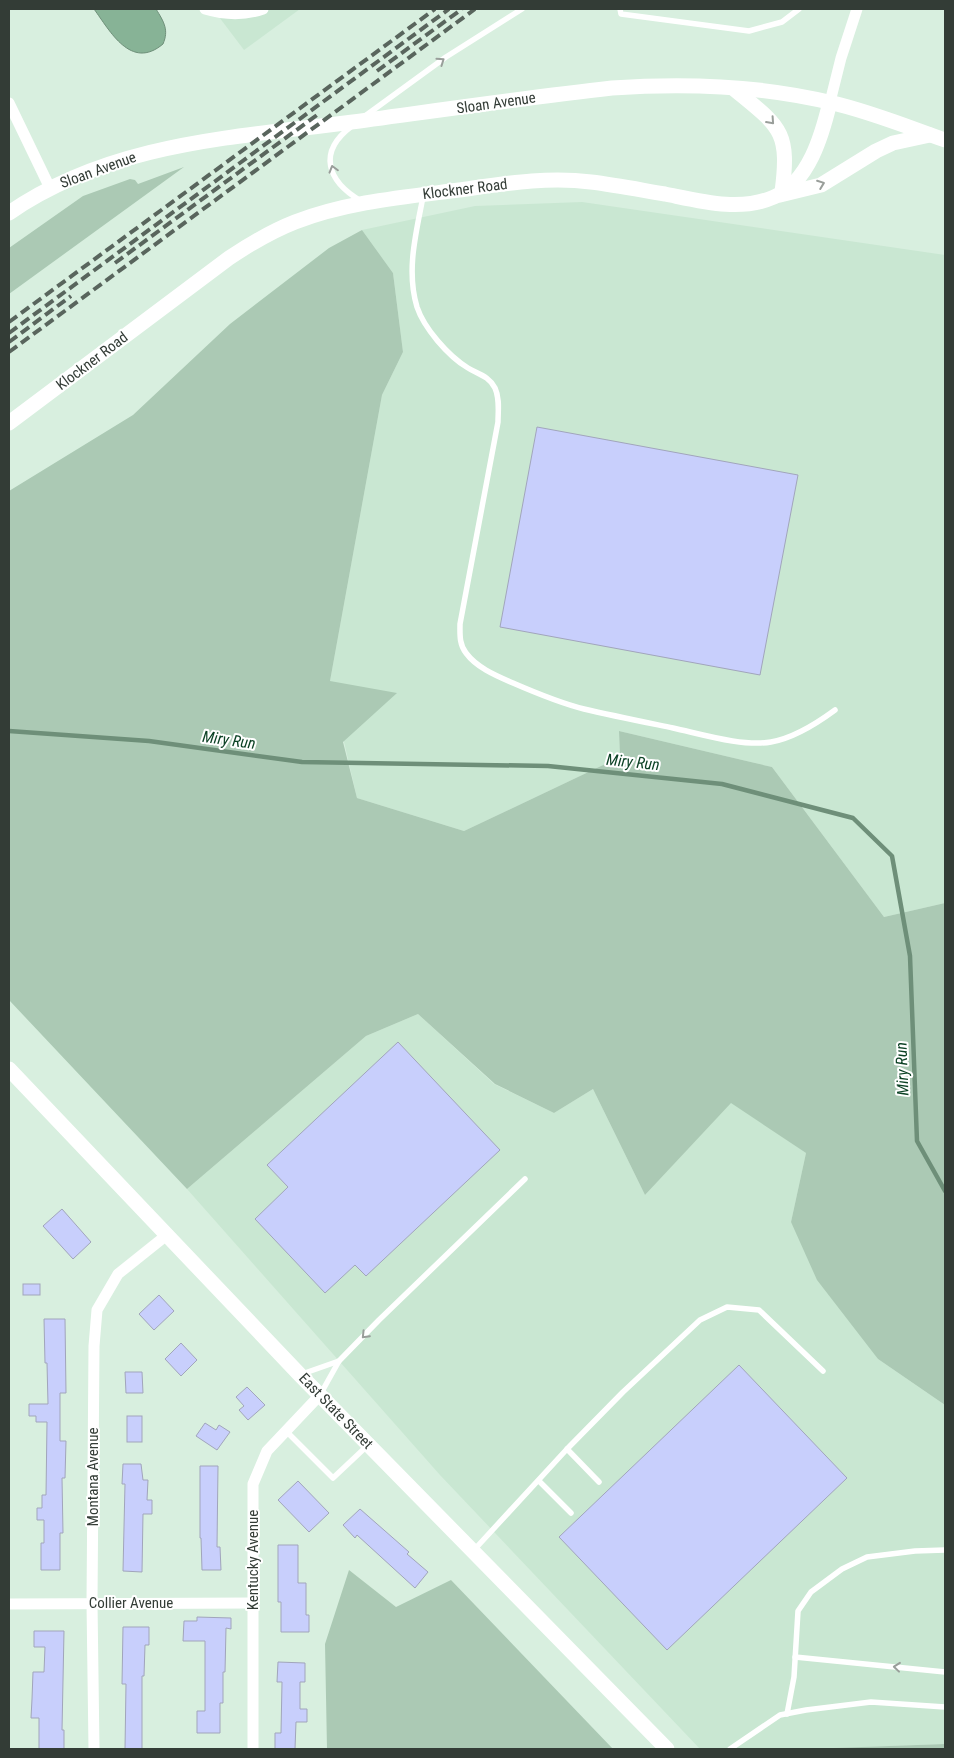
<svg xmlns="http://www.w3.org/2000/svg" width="954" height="1758" viewBox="0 0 954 1758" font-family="'Roboto Condensed',sans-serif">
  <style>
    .built { fill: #c9e7d2 }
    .green { fill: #abc9b4 }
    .water { fill: #87b396; stroke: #6e8f79 }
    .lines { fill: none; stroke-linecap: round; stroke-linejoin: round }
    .stream { stroke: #6e8f79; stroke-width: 4.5 }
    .building { fill: #c8cffc; stroke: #a1a5bb }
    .lane { stroke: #fff; stroke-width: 5.5 }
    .street { stroke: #fff; stroke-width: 11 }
    .secondary { stroke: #fff; stroke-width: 15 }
    .rail { stroke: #59655d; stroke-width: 4; stroke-dasharray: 10 5; stroke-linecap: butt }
    .oneway { stroke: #999e9a }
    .labels { text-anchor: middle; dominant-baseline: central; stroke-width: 4; stroke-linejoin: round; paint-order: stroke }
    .street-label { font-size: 15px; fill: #333c36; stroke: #fff }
    .water-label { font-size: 16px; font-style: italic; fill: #0c4225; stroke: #fff }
  </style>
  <rect width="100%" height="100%" fill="#d8efdf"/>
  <!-- built -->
  <g class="built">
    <path d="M213,9H300L244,50Z"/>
    <path d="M582,202L945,255V903L884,917L772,767L619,731L620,757L464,831L357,798L330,681L382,395L403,352L393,273L362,230L475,206Z"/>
    <path d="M418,1014L494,1084L554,1113L593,1089L645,1195L731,1102L806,1153L791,1222L878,1359L945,1405V1744L806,1749H700L440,1475L187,1189L366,1036Z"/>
  </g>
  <!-- green -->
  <g class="green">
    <path d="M184,167L9,294V248L83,196L130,179L135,180L138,184Z"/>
    <path d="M362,230L393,273L403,352L382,395L330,681L397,693L343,742L357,798L464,831L620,757L619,731L772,767L884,917L945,903V1405L878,1359L817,1280L791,1222L806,1153L731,1103L645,1195L593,1089L554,1113L495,1084L418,1014L366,1036L187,1189L9,1000V491L133,415L230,324L329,248Z"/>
    <path d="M349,1570L396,1607L451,1580L613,1749H327L325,1644Z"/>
    <path d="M945,1744V1749H806Z"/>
  </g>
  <!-- water -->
  <path class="water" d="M94,9H156C164,22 169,30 163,44C131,71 110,31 94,9Z"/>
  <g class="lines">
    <!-- stream -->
    <path class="stream" d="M9,731L149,741L302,762L548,766L722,784L853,818L892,856L910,956L917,1141L945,1191"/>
  </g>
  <!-- building -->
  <g class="building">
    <path d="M537,427L798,475L760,675L500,627Z"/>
    <path d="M398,1042L500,1150L366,1276L355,1265L325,1293L255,1219L288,1187L267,1165Z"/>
    <path d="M62,1209L91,1242L73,1259L43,1226Z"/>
    <rect x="23" y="1284" width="17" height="11"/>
    <path d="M159,1295L174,1311L154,1330L139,1314Z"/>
    <path d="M44,1319H65L66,1393H60V1441H66L65,1478H62L63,1533H60V1570H41V1543H44V1520H37V1508H42V1495H46L47,1422H36V1416H29V1404H48L47,1363H45Z"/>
    <path d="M181,1343L197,1360L181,1376L165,1359Z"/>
    <path d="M739,1365L847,1478L667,1650L559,1537Z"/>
    <path d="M125,1372H142L143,1393H126Z"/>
    <path d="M247,1387L265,1405L248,1420L239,1410L244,1406L236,1397Z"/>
    <rect x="127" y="1416" width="15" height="26"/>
    <path d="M205,1423L216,1430L219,1425L230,1432L217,1450L196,1436Z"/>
    <path d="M123,1464H141L143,1480H148L147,1500H152V1514H143L142,1572L123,1571L125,1484H122Z"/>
    <path d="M200,1466H218L217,1547H220L221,1570H202L201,1538H200Z"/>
    <path d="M298,1481L329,1513L309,1532L278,1500Z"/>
    <path d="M360,1509L409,1552L407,1554L428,1572L415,1588L357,1535L355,1538L343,1525Z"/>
    <path d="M278,1545H298V1583H306V1615H309V1632H281V1602H278Z"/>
    <path d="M197,1617L231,1618V1629L226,1628L225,1672H223V1703H220V1733H197V1711H205V1641H183L184,1621H197Z"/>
    <path d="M123,1627H149V1645H145L144,1676H142V1749H125L126,1684H122Z"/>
    <path d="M34,1631H64L62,1730H64V1749H39V1718H31L32,1699L33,1672H44L45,1647H34Z"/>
    <path d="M278,1662L305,1663V1682H300V1709H307V1722H296L295,1749H275V1733H281L282,1682H277Z"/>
  </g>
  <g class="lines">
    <!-- lane -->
    <g class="lane">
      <path d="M620,9L621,14L749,31L782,22L799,9"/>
      <path d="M365,116L446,57L522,9"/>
      <path d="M352,126C317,152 327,181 361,201"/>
      <path d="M423,197C416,233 406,271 417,307C424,328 448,356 468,368C478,374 489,376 495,388C500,399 498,411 498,422L460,624C460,634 459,644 466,653C477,668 497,676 513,683C536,693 560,703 584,709C614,716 644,722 673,728C701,734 743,747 771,742C794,738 816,724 835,710"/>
      <path d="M302,1374L339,1361L379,1320L525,1179"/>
      <path d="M320,1395L339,1361"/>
      <path d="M286,1431L333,1478L367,1446"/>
      <path d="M567,1449L599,1482"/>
      <path d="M539,1481L571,1513"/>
      <path d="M474,1550L567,1449L623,1392L700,1320L727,1307L759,1310L823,1371"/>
      <path d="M795,1657L945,1672"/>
      <path d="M787,1714L794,1677L798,1611L811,1592L842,1569L867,1557L915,1551L945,1550"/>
      <path d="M730,1749L780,1715L806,1710L871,1702L945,1707"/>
    </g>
    <!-- street -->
    <g class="street">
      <path d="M205,9C225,15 243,16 263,9"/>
      <path d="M830,102L841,58L857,9"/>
      <path d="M9,103L50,188"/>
      <path d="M9,1604L253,1603"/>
      <path d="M94,1749L92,1603L94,1346L97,1310L118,1274L168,1234"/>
      <path d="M253,1749V1484L267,1451L320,1395"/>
    </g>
    <!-- secondary -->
    <g class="secondary">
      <path d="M734,89C780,127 790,130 782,192"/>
      <path d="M780,195L821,185L876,151L893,143L930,135"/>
      <path d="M9,213C109,144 228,138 345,123C434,111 523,98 612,88C683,83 763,86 833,103C871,112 908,127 945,140"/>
      <path d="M9,423L229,258C250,244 272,231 295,222C347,202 404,197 459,190C502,184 547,176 591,182C616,185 641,190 665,194C700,201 740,212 774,197C809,182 822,135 830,102"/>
      <path d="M9,1069L300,1375L667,1749"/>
    </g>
    <!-- rail -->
    <g class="rail">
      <path d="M377,71L462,9"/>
      <path d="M115,263L317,115"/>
      <path d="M9,322L435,9"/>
      <path d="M9,333L449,9"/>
      <path d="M9,342L71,296"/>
      <path d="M9,352L475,9"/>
    </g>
  </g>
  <!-- one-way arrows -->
  <defs><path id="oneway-chevron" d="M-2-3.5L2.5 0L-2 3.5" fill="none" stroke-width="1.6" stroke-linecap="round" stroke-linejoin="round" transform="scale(1.25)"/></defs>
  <g class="oneway">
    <use href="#oneway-chevron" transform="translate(441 61) rotate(-35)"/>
    <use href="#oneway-chevron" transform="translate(771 121) rotate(48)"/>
    <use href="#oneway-chevron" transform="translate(333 169) rotate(-106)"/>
    <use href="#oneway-chevron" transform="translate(821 184) rotate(-21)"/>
    <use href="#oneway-chevron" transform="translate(365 1335) rotate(134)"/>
    <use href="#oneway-chevron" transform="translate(897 1667) rotate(-174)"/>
  </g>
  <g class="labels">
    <!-- street labels -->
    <g class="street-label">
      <text transform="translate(496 103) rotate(-8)">Sloan Avenue</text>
      <text transform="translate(98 170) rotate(-20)">Sloan Avenue</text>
      <text transform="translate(465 189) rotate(-7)">Klockner Road</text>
      <text transform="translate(92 361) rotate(-37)">Klockner Road</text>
      <text transform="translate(336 1411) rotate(46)">East State Street</text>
      <text transform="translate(93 1477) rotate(-90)">Montana Avenue</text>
      <text transform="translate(253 1560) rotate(-90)">Kentucky Avenue</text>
      <text x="131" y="1603">Collier Avenue</text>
    </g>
    <!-- water labels -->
    <g class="water-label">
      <text transform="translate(229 740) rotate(8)">Miry Run</text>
      <text transform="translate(633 762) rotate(6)">Miry Run</text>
      <text transform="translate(902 1069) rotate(-92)">Miry Run</text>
    </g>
  </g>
  <!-- border -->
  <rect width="954" height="1758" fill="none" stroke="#333c36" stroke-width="20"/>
</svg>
